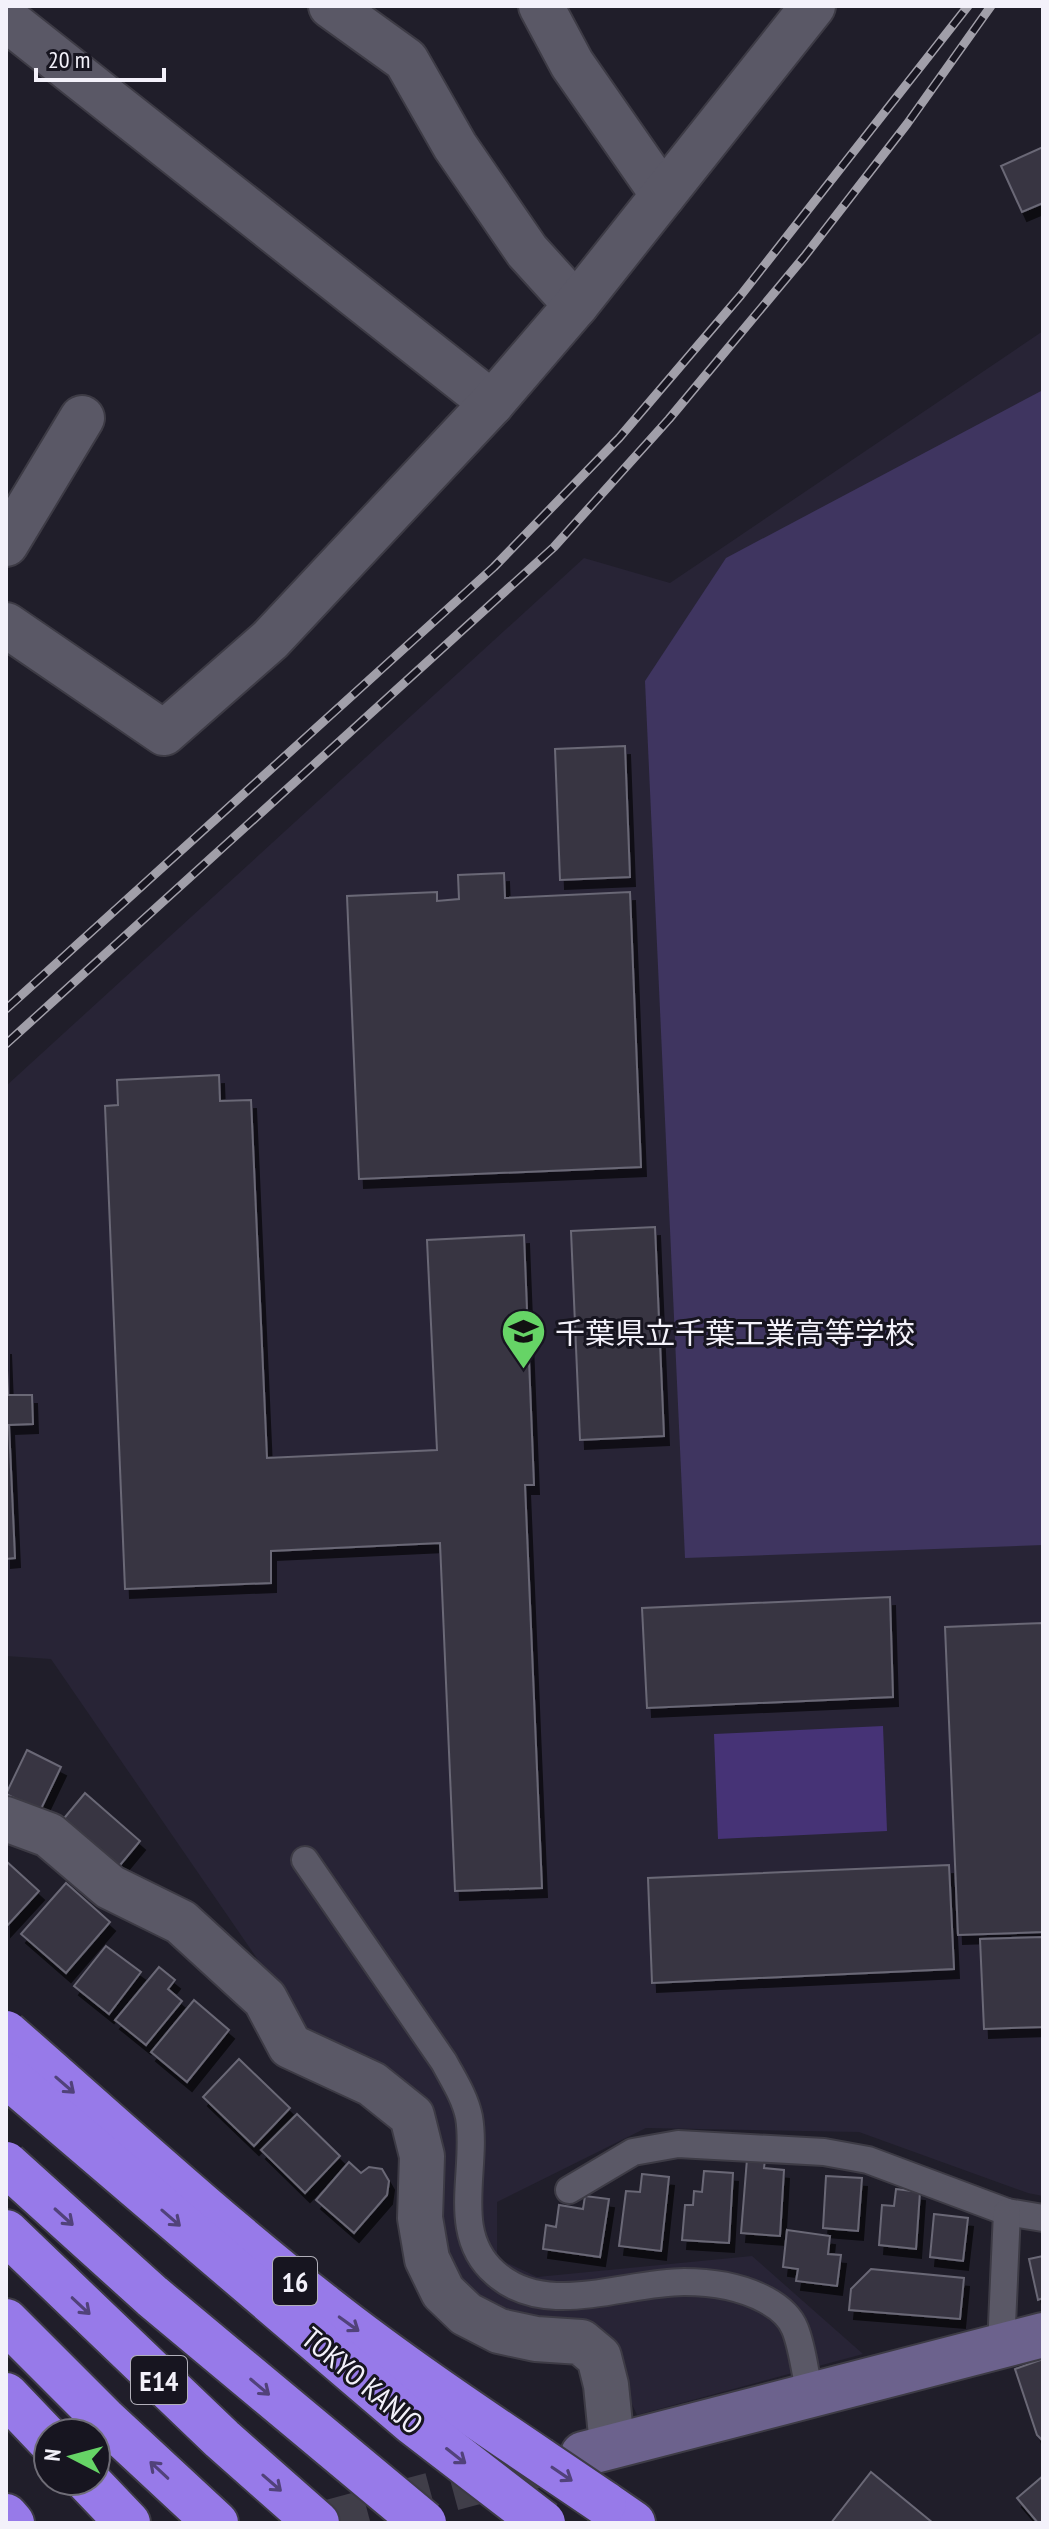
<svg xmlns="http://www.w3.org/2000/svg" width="1049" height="2529" viewBox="0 0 1049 2529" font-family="'PT Sans Narrow','Noto Sans JP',sans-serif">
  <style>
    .built { fill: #282436 }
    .green { fill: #3f3560 }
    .water { fill: #463376 }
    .building { fill: #383643; stroke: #6a6876; stroke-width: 2; filter: url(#shadow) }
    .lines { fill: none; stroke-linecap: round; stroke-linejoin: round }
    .secondary-tunnel { stroke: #403e49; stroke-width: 44; stroke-dasharray: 44 22; stroke-linecap: butt }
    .lane-casing { stroke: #3d3b45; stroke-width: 30 }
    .street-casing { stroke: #3d3b45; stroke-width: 48 }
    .secondary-casing { stroke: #3d3b45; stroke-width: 48 }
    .highway-casing { stroke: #3d3b45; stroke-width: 48 }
    .lane { stroke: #5a5866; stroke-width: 26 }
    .street { stroke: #5a5866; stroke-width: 44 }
    .secondary { stroke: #6c628d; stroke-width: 44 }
    .highway { stroke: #977ae9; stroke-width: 44 }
    .rail-casing { stroke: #a19fa9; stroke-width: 9 }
    .rail { stroke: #171520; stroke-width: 6; stroke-dasharray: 18; stroke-linecap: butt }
    .highway-bridge-casing { stroke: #3d3b45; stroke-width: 48; stroke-linecap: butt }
    .highway-bridge { stroke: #977ae9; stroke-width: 44 }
    .oneway { stroke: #51427a }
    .labels { text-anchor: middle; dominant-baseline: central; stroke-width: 6; stroke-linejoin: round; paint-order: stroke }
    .shield { fill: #171520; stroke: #b1afb9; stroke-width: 2 }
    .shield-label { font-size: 28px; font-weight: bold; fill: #f3f1fa }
    .poi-label { font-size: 30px; fill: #f3f1fa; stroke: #171520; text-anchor: start }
    .street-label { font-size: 30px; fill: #f3f1fa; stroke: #171520 }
  </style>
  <defs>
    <filter id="shadow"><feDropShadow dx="5" dy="9" stdDeviation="0" flood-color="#0009"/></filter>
  </defs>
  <rect width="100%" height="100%" fill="#201e2a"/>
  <!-- built -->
  <path class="built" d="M1043,331V2196L1028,2193L859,2132L646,2128L497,2202V2258L537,2277L752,2256L863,2354L637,2415L601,2338L538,2330L451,2287L430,2149L309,2034L51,1659L6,1656V1086L584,558L670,583Z"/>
  <!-- green -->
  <path class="green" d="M1043,390V1545L685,1558L645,681L726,558Z"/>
  <!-- water -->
  <path class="water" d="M883,1726L887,1831L718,1839L714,1734Z"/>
  <!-- building -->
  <g class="building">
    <path d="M1043,147V203L1022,212L1001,166Z"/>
    <path d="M625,746L630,877L560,880L555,749Z"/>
    <path d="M504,873L505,898L630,892L641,1167L359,1179L347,896L437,892V901L459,899L458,875Z"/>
    <path d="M219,1075L220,1101L251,1100L267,1458L437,1450L427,1240L524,1235L534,1485H525L542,1888L455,1891L440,1543L271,1551V1583L125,1589L105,1106L118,1105L117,1080Z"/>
    <path d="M655,1227L664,1436L580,1440L571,1231Z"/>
    <path d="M6,1345L8,1395H32L33,1424L9,1425L15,1558L6,1559Z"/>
    <path d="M890,1597L893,1697L647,1708L642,1608Z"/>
    <path d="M1043,1623V1932L958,1935L945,1627Z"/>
    <path d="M27,1750L61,1767L40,1811L6,1794Z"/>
    <path d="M85,1793L140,1841L111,1876L56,1828Z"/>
    <path d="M6,1861L39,1891L6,1927Z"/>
    <path d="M949,1865L954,1969L652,1983L648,1878Z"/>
    <path d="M66,1883L110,1922L66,1973L21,1934Z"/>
    <path d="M1043,1937V2027L984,2029L980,1939Z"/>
    <path d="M106,1946L141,1972L109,2014L74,1986Z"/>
    <path d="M159,1967L175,1980L168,1989L182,2001L146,2045L115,2020Z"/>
    <path d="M194,2000L229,2030L187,2082L151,2052Z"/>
    <path d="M239,2059L290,2108L254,2146L203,2097Z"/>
    <path d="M297,2114L340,2156L305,2193L261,2150Z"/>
    <path d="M747,2159L765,2160L764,2168L784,2170L780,2236L741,2233Z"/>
    <path d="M349,2162L361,2173L369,2167L382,2169L389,2181L387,2195L354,2233L316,2200Z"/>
    <path d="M704,2171L733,2173L729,2243L682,2240L685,2205H693L694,2191L702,2192Z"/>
    <path d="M642,2174L669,2177L661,2251L619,2246L626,2191L640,2192Z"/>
    <path d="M826,2176L862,2178L858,2231L823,2228Z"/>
    <path d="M896,2189L920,2192L916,2249L879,2245L882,2205L894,2206Z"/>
    <path d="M585,2196L609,2199L600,2257L543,2249L546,2225L556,2227L559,2205L583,2209Z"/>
    <path d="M934,2214L968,2218L963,2261L930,2257Z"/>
    <path d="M787,2230L830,2236L828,2254L841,2255L837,2286L796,2281L798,2269L783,2267Z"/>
    <path d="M1043,2256V2298L1038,2300L1029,2259Z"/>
    <path d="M871,2269L964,2278L960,2319L849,2310L851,2289Z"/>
    <path d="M1043,2359V2441L1037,2435L1015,2369Z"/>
    <path d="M871,2472L933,2523H831Z"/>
    <path d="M1043,2476V2523H1038L1017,2498Z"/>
  </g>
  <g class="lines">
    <!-- secondary-tunnel -->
    <path class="secondary-tunnel" d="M325,2523L574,2456"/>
    <defs>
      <g id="lane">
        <path d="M305,1860L444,2062C453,2079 465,2097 469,2117C478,2169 449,2233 495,2273C546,2319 624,2282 684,2282C713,2282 740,2286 766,2300C777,2306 790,2316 795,2329C803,2349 805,2374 810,2395"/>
        <path d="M569,2190L633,2152L678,2144L824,2152L868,2160L1007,2212L1043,2218"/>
        <path d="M1001,2347L1007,2212"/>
      </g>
      <g id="street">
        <path d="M331,6L406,60L455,146L527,251L576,305"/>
        <path d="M541,6L572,64L663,195"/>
        <path d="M6,19L492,403"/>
        <path d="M6,544L82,418"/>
        <path d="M6,625L164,733L270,640L492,403L576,305L813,6"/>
        <path d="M6,1819L49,1835L110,1887L181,1922L265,1999L290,2046L372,2084L412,2116L422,2156L420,2218L427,2259L443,2292L466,2314L499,2331L536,2339L581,2342L599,2357L606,2385L612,2445"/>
      </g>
      <path id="secondary" d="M583,2454L1043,2335"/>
      <g id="highway">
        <path d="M6,2232L222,2439L317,2523"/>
        <path d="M6,2321L104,2419L216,2523"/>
        <path d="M6,2395L48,2439"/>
        <path d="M88,2481L128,2523"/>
        <path d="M604,2503L633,2523"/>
        <path d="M6,2516L12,2523"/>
      </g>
    </defs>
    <!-- lane casing -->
    <use href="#lane" class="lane-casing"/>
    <!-- street casing -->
    <use href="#street" class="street-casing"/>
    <!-- secondary casing -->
    <use href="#secondary" class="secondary-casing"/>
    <!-- highway casing -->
    <use href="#highway" class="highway-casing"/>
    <!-- lane -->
    <use href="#lane" class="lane"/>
    <!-- street -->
    <use href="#street" class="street"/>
    <!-- secondary -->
    <use href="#secondary" class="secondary"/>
    <!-- highway -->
    <use href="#highway" class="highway"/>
    <defs>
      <g id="rail">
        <path d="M6,1009L494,567L619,438L741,295L968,6"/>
        <path d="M6,1044L554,547L669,419L804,257L907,124L991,6"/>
      </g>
    </defs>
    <!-- rail casing -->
    <use href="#rail" class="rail-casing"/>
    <!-- rail -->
    <use href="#rail" class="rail"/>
    <defs>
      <g id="highway-bridge">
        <path d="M6,2033C111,2125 215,2221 325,2307C414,2377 510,2439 604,2503"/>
        <path d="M6,2075L412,2422L543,2523"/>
        <path d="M6,2164L152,2296L424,2523"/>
      </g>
    </defs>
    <!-- highway-bridge casing -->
    <use href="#highway-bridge" class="highway-bridge-casing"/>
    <!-- highway-bridge -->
    <use href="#highway-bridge" class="highway-bridge"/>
  </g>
  <!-- one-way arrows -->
  <defs><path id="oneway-shaft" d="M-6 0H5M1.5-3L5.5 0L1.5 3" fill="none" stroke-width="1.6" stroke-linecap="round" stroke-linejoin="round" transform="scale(2)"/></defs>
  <g class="oneway">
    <use href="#oneway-shaft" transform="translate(65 2085) rotate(41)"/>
    <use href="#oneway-shaft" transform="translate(64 2217) rotate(42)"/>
    <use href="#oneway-shaft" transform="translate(171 2218) rotate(41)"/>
    <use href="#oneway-shaft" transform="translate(81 2306) rotate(43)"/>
    <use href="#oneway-shaft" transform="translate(349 2324) rotate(36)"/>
    <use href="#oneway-shaft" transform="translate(260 2387) rotate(40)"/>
    <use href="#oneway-shaft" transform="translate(456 2456) rotate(38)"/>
    <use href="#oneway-shaft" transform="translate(159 2470) rotate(-137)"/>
    <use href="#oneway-shaft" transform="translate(562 2474) rotate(34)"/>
    <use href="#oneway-shaft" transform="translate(272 2483) rotate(41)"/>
  </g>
  <!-- icons -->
  <defs>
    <symbol id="school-pin" viewBox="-11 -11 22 30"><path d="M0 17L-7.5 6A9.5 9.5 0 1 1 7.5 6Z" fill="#66d466" stroke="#171520"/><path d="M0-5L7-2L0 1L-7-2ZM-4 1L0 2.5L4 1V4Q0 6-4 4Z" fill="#111"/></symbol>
  </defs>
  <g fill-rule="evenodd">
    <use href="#school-pin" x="498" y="1306" width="51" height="69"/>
  </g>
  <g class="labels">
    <!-- shield labels -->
    <g class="shield">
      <rect x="273" y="2257" width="44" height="48" rx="6"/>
      <rect x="131" y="2356" width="56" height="48" rx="6"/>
    </g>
    <g class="shield-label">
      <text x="295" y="2281">16</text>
      <text x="159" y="2380">E14</text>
    </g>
    <!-- poi labels -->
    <g class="poi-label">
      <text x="555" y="1332">千葉県立千葉工業高等学校</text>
    </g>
    <!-- street labels -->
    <g class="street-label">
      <text transform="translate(363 2380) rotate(40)">TOKYO KANJO</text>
    </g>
  </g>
  <!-- border -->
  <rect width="1049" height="2529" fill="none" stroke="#f3f1fa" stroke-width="16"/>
  <!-- north arrow -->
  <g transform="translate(72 2457) rotate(276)"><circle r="38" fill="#171520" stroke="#6f6d77" stroke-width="2"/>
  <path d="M0-6L14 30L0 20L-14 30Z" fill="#66d466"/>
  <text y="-12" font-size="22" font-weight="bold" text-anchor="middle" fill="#f3f1fa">N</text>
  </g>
  <!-- scale -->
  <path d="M36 68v12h128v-12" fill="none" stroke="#f3f1fa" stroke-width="4"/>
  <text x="48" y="68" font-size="24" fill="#f3f1fa" stroke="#171520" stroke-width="6" paint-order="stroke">20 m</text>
</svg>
